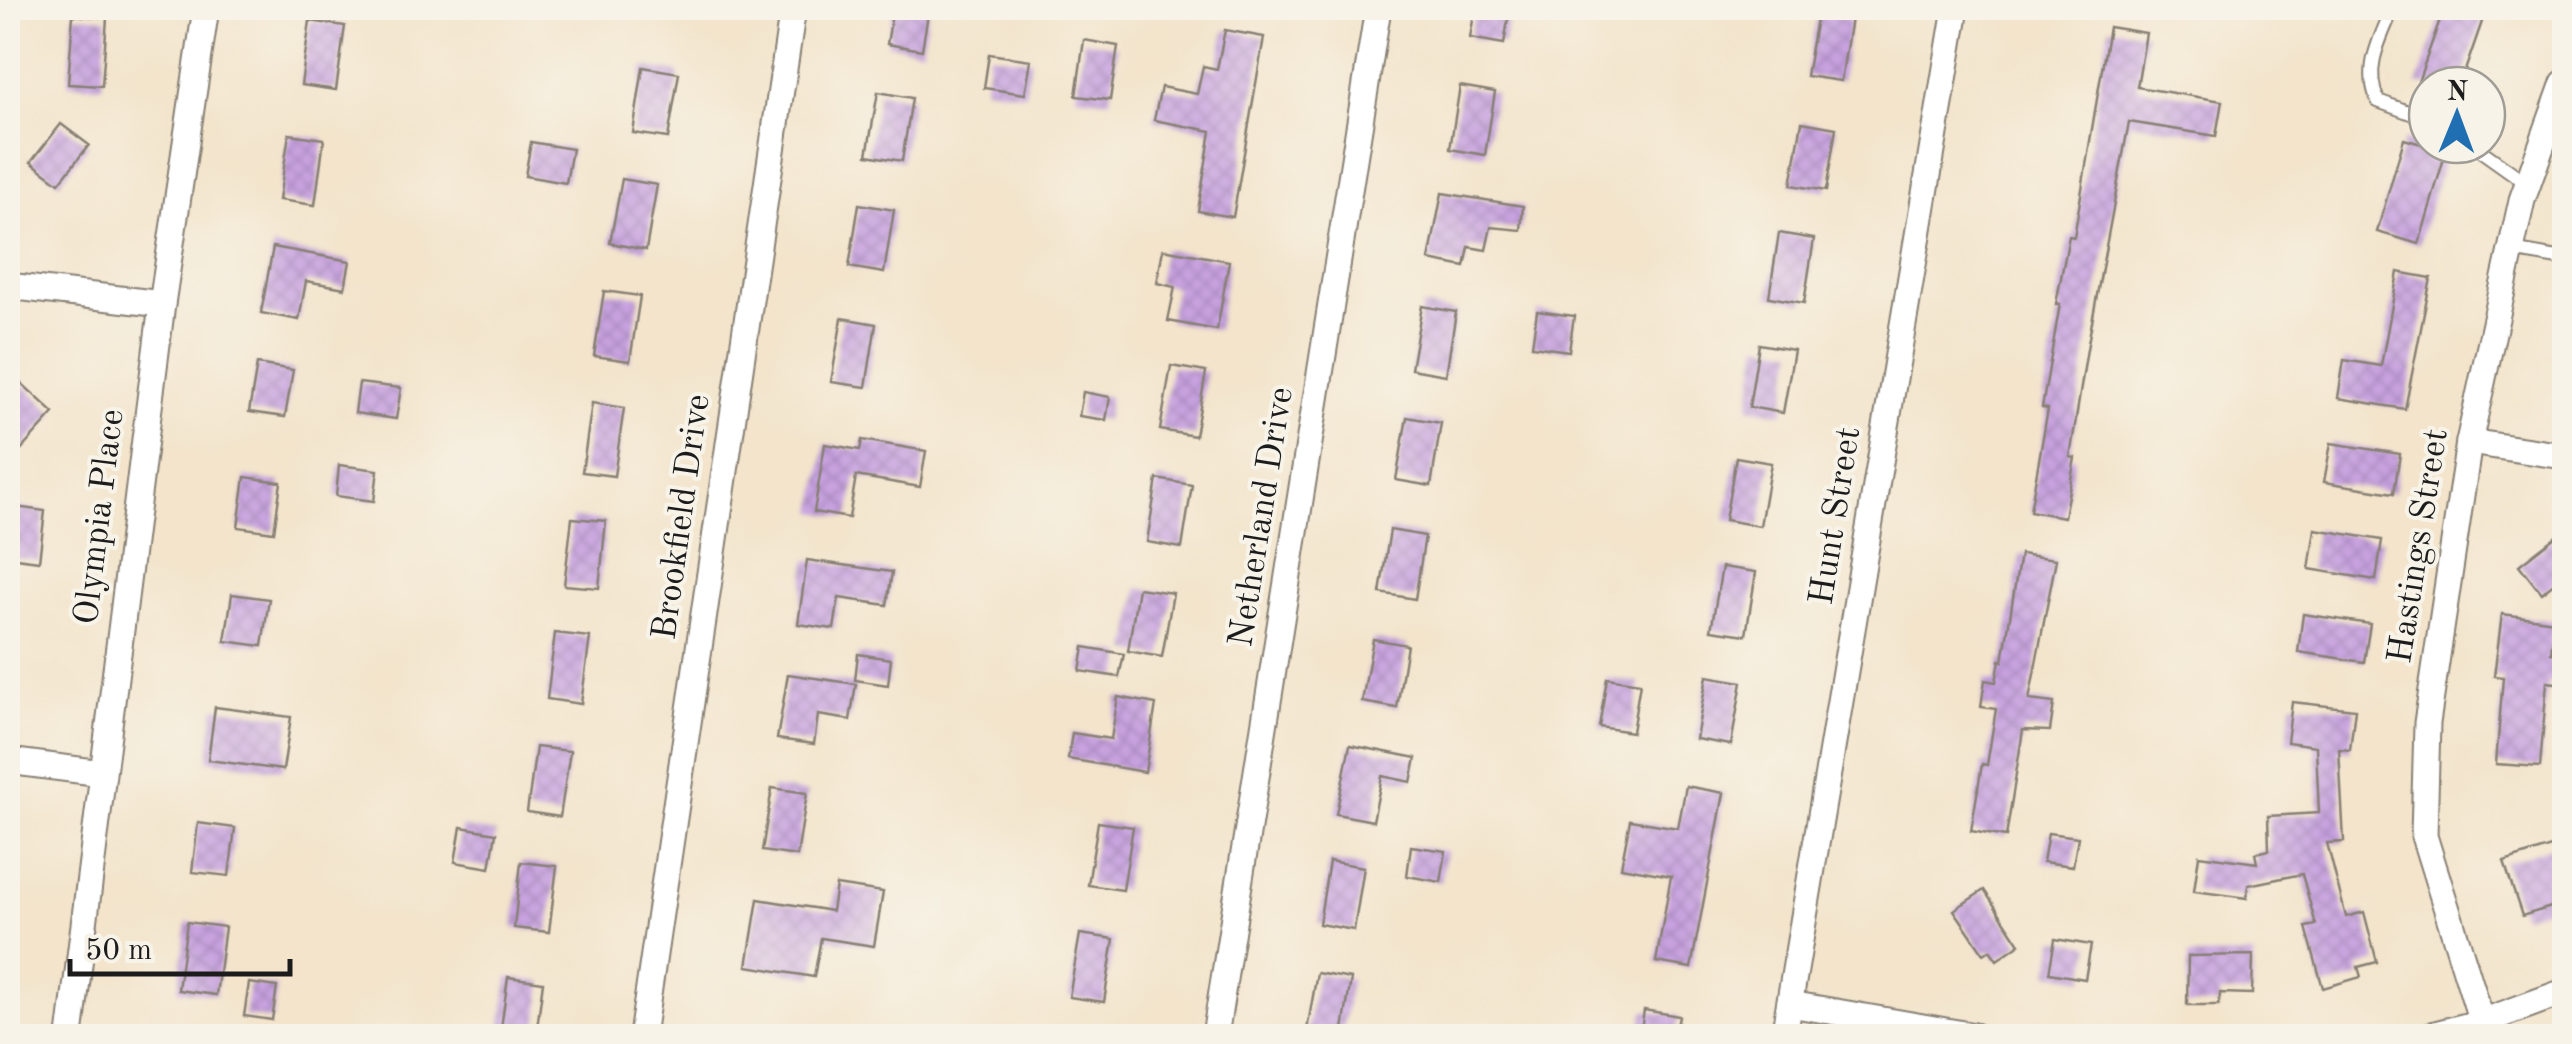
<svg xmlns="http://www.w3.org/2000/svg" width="2572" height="1044" viewBox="0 0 2572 1044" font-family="'Old Standard TT',serif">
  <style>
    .building { fill: url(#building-cross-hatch) }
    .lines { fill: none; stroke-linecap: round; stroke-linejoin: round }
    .service-casing { stroke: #888074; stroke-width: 16 }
    .minor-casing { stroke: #888074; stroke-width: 29 }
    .service { stroke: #fff; stroke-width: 12 }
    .minor { stroke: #fff; stroke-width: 25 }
    .labels { text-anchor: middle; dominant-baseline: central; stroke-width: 8; stroke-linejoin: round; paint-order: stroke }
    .street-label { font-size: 35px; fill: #1c1c1c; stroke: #f7f3e8 }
  </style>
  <defs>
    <pattern id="building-cross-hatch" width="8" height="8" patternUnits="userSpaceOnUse" patternTransform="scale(2.5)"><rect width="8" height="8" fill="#c7a2df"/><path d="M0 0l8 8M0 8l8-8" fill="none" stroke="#aa8bbf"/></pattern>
  </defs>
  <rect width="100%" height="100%" fill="#f7f3e8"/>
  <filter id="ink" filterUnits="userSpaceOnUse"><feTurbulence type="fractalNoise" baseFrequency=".01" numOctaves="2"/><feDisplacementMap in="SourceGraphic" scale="20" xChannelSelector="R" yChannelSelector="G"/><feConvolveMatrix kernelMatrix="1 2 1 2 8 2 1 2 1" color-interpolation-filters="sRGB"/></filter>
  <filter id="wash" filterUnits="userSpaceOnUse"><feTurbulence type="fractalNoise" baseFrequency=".0048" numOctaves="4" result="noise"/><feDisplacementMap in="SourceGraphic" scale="40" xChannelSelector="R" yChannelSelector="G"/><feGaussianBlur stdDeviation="2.25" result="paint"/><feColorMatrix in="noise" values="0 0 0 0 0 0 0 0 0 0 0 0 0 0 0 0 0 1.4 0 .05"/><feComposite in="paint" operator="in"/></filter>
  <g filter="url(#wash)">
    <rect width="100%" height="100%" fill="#f3e4cb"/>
    <g id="blocks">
      <!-- building -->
      <g class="building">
        <path d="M893,8H929L922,50L887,44Z"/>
        <path d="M1475,8H1510L1504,44L1470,38Z"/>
        <path d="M2444,8H2460L2484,16L2460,85H2417Z"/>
        <path d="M1817,13L1851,18L1841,81L1806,76Z"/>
        <path d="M73,15L107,18L102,86L68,84Z"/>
        <path d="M310,21L345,26L336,90L301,85Z"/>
        <path d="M2109,27L2146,33L2137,87L2222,101L2216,136L2129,122L2087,349L2070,457L2075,458L2064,517L2030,511L2048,409L2042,408L2060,304H2056L2069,236L2074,237Z"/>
        <path d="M1225,30L1264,37L1233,217L1198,211L1211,131L1154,120L1161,87L1197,94L1203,66L1217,69Z"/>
        <path d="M1084,40L1118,46L1110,100L1076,96Z"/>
        <path d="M989,54L1031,60L1025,94L984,88Z"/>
        <path d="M643,67L679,73L668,138L633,133Z"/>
        <path d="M1460,86L1495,92L1485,155L1450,149Z"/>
        <path d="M878,92L912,98L902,161L867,155Z"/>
        <path d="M1802,122L1836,128L1826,191L1791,185Z"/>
        <path d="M61,124L89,145L59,183L31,162Z"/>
        <path d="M289,134L324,139L315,205L279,200Z"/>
        <path d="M2404,139L2446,151L2419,244L2377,232Z"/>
        <path d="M531,142L572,149L566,183L525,176Z"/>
        <path d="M622,179L657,185L646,250L610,243Z"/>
        <path d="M1442,193L1523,206L1521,230L1491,227L1486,250L1469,247L1465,267L1429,260Z"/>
        <path d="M859,204L894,210L884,273L849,267Z"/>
        <path d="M1779,233L1814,239L1804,303L1769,297Z"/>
        <path d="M273,247L350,261L345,288L306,281L299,320L261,313Z"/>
        <path d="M1163,249L1229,261L1217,330L1168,321L1175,287L1157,283Z"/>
        <path d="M2398,272L2431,278L2405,409L2338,398L2344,360L2381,366Z"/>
        <path d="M604,291L640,296L630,361L594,356Z"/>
        <path d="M1422,306L1456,312L1446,375L1411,369Z"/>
        <path d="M1537,311L1574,316L1569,351L1532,346Z"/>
        <path d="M842,318L876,324L866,387L831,382Z"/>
        <path d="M1759,344L1794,350L1783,413L1749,407Z"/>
        <path d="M257,364L293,370L285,417L249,412Z"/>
        <path d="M1171,366L1206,372L1195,436L1160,430Z"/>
        <path d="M18,380L54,413L8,464V392Z"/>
        <path d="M359,383L401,388L396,419L355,413Z"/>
        <path d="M1083,392L1110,397L1106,420L1079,416Z"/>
        <path d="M592,403L624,408L614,476L582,472Z"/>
        <path d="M1407,417L1441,423L1431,486L1396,480Z"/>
        <path d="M862,440L926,451L920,487L856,476L849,518L814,512L825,444L860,450Z"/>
        <path d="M2331,443L2400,454L2394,493L2324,482Z"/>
        <path d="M1736,457L1771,463L1760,526L1725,520Z"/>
        <path d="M339,465L378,470L374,501L336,496Z"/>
        <path d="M245,477L281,482L274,532L238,527Z"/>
        <path d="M1157,479L1192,485L1182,548L1147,542Z"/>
        <path d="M8,506L45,511L39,561L8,557Z"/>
        <path d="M572,518L606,521L599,588L564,585Z"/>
        <path d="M2315,529L2382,540L2376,580L2309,569Z"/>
        <path d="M1390,530L1425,536L1415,599L1380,593Z"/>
        <path d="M2564,530V575L2541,593L2519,565Z"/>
        <path d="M2020,554L2056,559L2029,700L2054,703L2050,731L2023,730L2006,837L1971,831L1982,764L1987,765L1996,709L1981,707L1985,680L1996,682L2000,660L2003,661Z"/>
        <path d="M807,560L892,572L887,605L839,598L834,629L798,624Z"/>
        <path d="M1722,567L1756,572L1746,635L1711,630Z"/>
        <path d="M1138,588L1173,593L1162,657L1128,651Z"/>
        <path d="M232,594L269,599L262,646L225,641Z"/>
        <path d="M2303,614L2370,624L2364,662L2298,652Z"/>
        <path d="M2502,614L2555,621L2551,653L2564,655V684L2547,682L2540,767L2496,764L2503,677L2494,676Z"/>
        <path d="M555,633L590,637L581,704L547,699Z"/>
        <path d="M1373,639L1407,645L1397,708L1362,702Z"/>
        <path d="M1084,647L1124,654L1119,677L1080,671Z"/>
        <path d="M858,654L891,659L888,685L855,680Z"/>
        <path d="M788,674L856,684L850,720L818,715L814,744L777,739Z"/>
        <path d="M1707,676L1742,682L1731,745L1696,739Z"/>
        <path d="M1607,678L1640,683L1632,732L1599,727Z"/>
        <path d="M1118,697L1156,704L1145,772L1068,759L1072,733L1111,739Z"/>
        <path d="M2292,702L2355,709L2350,750L2339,749L2344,842L2327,843L2346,917L2364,912L2377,962L2358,967L2361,977L2323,988L2306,927L2316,925L2302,874L2248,885L2247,898L2194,891L2199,855L2257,863L2255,853L2269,850L2268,816L2319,813L2316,746L2287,742Z"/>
        <path d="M215,707L291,717L283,770L208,760Z"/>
        <path d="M1350,745L1416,758L1411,782L1382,776L1373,821L1336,814Z"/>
        <path d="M536,747L570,751L560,817L527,812Z"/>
        <path d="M1686,786L1724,793L1691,968L1656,962L1671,876L1621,867L1630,820L1678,828Z"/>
        <path d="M772,788L807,793L797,856L762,851Z"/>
        <path d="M1098,822L1133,827L1123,890L1088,885Z"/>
        <path d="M198,823L235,828L229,876L192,872Z"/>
        <path d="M461,827L496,833L490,868L455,862Z"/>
        <path d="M2048,833L2078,837L2073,866L2043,862Z"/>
        <path d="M1411,846L1446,851L1441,882L1407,876Z"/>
        <path d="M2554,846L2564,879V903L2522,916L2504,862Z"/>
        <path d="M1329,861L1364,867L1354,930L1319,924Z"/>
        <path d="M521,862L557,866L549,932L514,928Z"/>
        <path d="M836,885L883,892L874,946L821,938L814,977L747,966L758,899L832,911Z"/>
        <path d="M1984,890L2020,944L1997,960L1990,950L1984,954L1954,910Z"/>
        <path d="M187,922L225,927L216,995L178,990Z"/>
        <path d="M1080,934L1114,939L1104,1002L1069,997Z"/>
        <path d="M2055,939L2091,945L2085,979L2049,973Z"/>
        <path d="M2253,955L2252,994L2220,993L2219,1005H2187L2188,956Z"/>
        <path d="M1317,973L1351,979L1342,1036H1306Z"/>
        <path d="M508,977L543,982L536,1036H500Z"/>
        <path d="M249,983L277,987L272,1020L244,1016Z"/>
        <path d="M1644,1010L1679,1016L1675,1036H1640Z"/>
      </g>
    </g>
  </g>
  <g filter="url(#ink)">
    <use href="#blocks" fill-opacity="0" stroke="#888074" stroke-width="2.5"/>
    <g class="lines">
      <defs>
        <g id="service">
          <path d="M2393,8C2380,39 2363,68 2378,101L2427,119"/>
          <path d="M2473,145L2528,184"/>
          <path d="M2511,250L2564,259"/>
        </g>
        <g id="minor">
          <path d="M8,286L162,304"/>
          <path d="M2469,442L2564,456"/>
          <path d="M8,761L102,773"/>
          <path d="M1790,1004L1975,1036"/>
          <path d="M2482,1022L2424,836L2427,723L2469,442L2522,200L2564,83"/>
          <path d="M70,1036L162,304L206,8"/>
          <path d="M642,1036L793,8"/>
          <path d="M1215,1036L1378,8"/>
          <path d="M1784,1036L1956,8"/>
          <path d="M2427,1036L2482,1022L2564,992"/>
        </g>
      </defs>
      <!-- service casing -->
      <use href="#service" class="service-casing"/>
      <!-- minor casing -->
      <use href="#minor" class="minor-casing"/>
      <!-- service -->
      <use href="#service" class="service"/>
      <!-- minor -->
      <use href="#minor" class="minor"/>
    </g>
  </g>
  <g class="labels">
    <!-- street labels -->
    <g class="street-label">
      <text transform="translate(1836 516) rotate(-81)">Hunt Street</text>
      <text transform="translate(100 517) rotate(-83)">Olympia Place</text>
      <text transform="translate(682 517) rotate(-82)">Brookfield Drive</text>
      <text transform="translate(1262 517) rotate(-81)">Netherland Drive</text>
      <text transform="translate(2419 546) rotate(-81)">Hastings Street</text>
    </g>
  </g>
  <!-- margin -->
  <rect width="2572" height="1044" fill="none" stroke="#f7f3e8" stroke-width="40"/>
  <!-- north arrow -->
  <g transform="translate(2457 115) rotate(1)"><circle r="48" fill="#f7f3e8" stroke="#9f9d96" stroke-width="2.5"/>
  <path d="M0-8L18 38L0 25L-18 38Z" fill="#1f6fb2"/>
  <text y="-15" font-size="28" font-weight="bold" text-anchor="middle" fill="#1c1c1c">N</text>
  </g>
  <!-- scale -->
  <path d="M70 959v15h220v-15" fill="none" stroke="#1c1c1c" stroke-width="5"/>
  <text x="85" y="959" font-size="30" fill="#1c1c1c" stroke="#f7f3e8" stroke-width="8" paint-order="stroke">50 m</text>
</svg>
